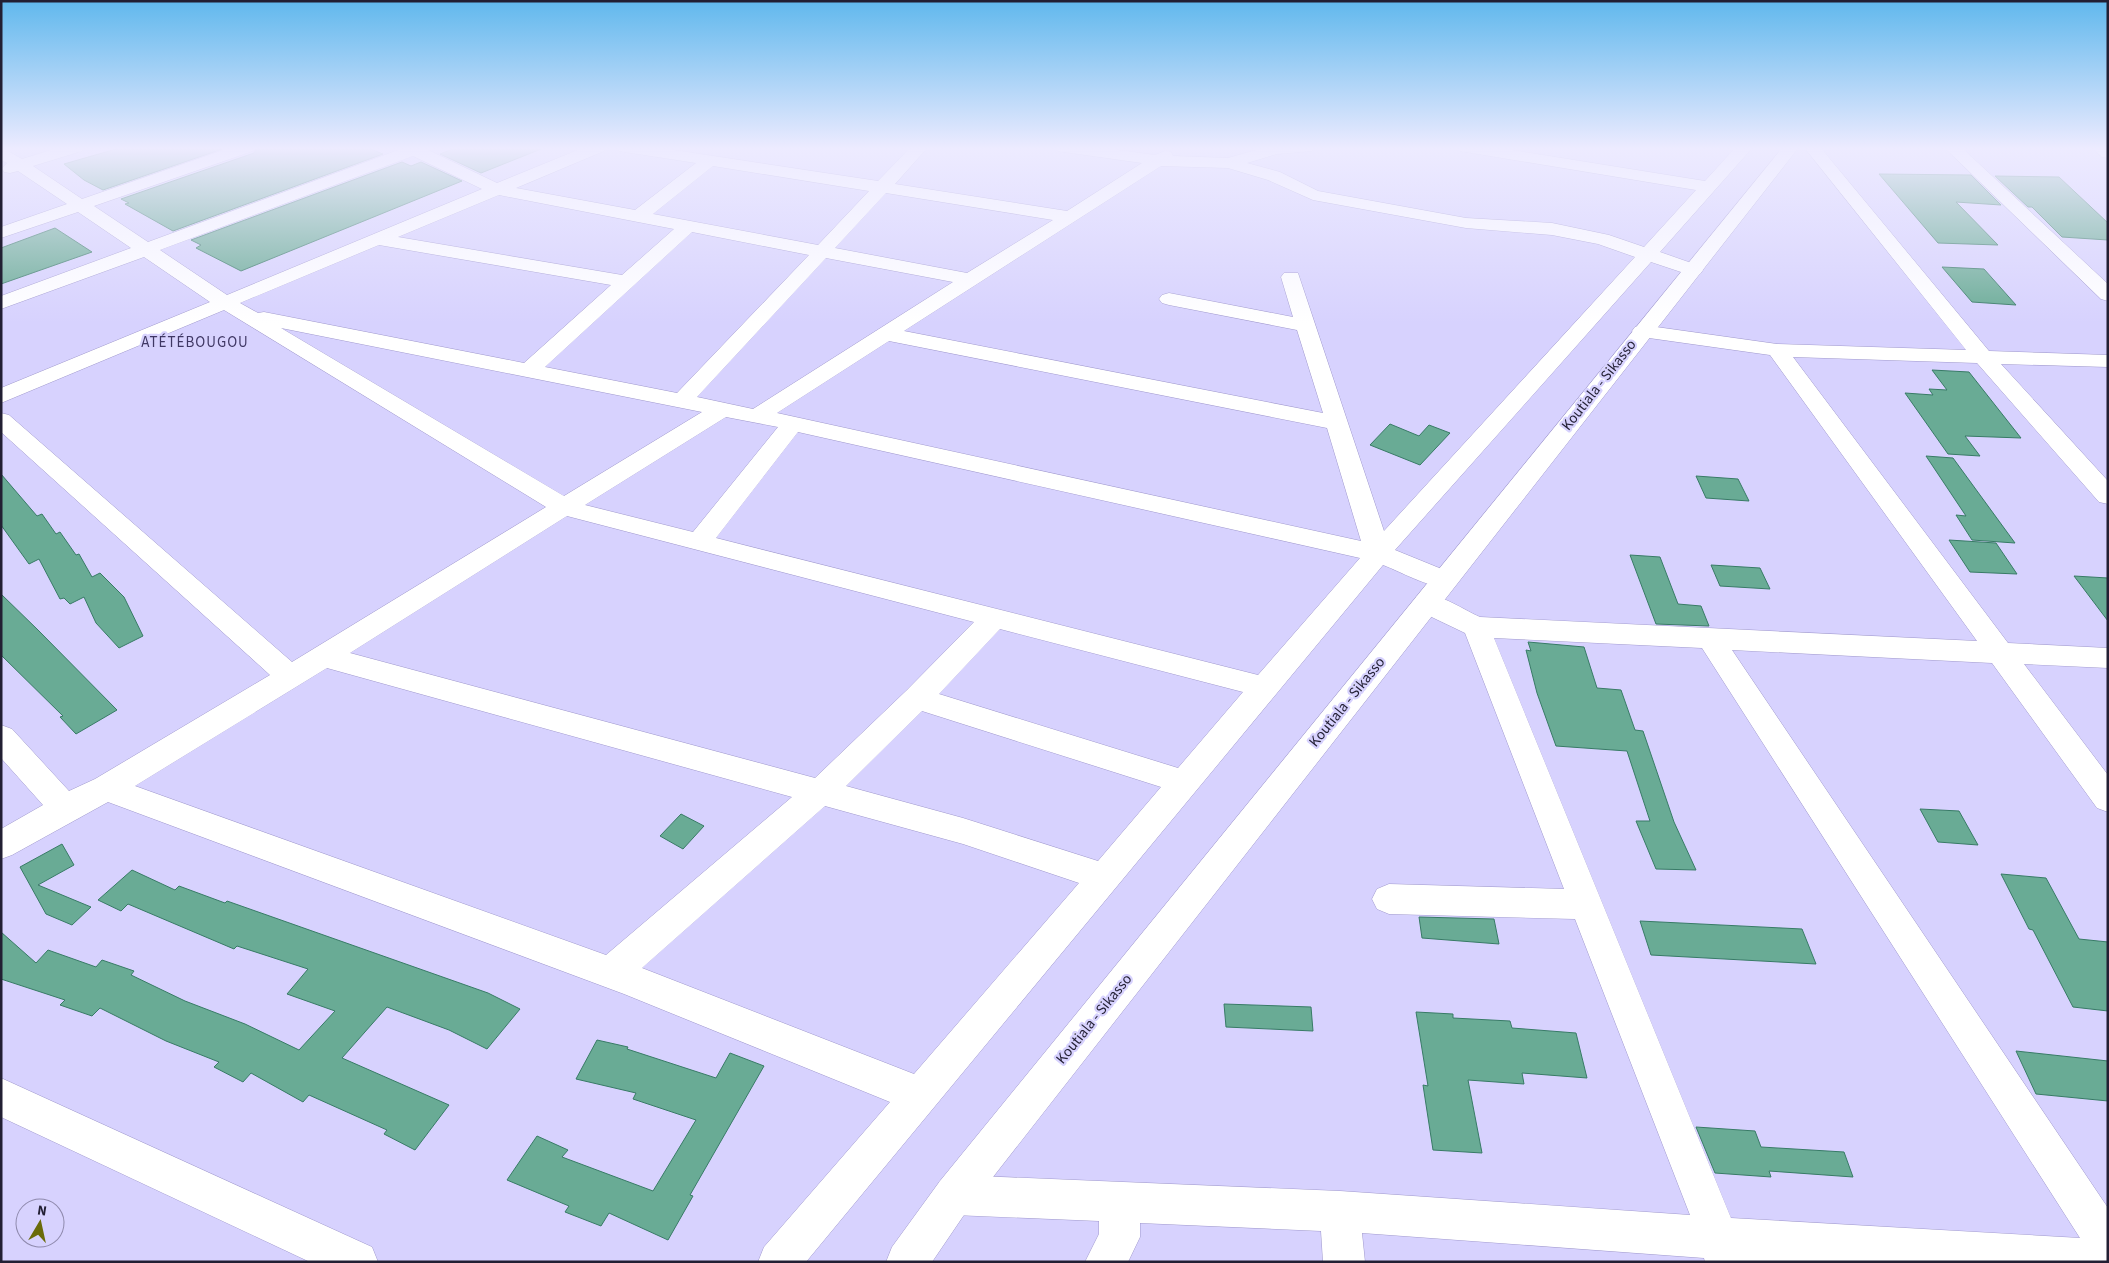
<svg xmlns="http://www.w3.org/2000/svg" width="2109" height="1263" viewBox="0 0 2109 1263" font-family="'Source Sans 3',sans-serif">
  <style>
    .building { fill: #69ab95; stroke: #387b66 }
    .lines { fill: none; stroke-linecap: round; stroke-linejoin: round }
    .minor-casing { stroke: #a099cd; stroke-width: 1 }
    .major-casing { stroke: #a099cd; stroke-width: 1 }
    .minor { fill: #fff; fill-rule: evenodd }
    .major { fill: #fff; fill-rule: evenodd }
    .labels { text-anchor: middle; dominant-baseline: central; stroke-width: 4.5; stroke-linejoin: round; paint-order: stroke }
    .far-quarter-label { font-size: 15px; letter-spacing: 1px; fill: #3f3764; stroke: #d7d2fe }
    .street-label { font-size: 15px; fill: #221f33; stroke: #d7d2fe }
  </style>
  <rect width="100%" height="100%" fill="#d7d2fe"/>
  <!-- building -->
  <g class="building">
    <path d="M123,147H228L103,190L84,180L64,164Z"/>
    <path d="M257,147H366L383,154L173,231L125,204L129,203L121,199L254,153Z"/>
    <path d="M458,147H546L481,173L440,154Z"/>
    <path d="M402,162L411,166L421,162L462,181L241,271L196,248L201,245L191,240Z"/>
    <path d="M1879,174L1971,175L2001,205L1956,202L1998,245L1938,243Z"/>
    <path d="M1995,176L2059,177L2108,223V240L2062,237L2032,207H2028Z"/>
    <path d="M55,228L92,252L1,284V248Z"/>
    <path d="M1942,267L1984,269L2016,305L1972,302Z"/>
    <path d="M1932,370L1969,372L2021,438L1965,436L1980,456L1948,454L1905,393L1933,395L1929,389L1947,390Z"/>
    <path d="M1390,424L1419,436L1429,425L1450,433L1420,465L1370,445Z"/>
    <path d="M1926,456L1953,458L2015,543L1972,540L1956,515L1966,516Z"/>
    <path d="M1,474L37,516L42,514L56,534L60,532L76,555L79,554L92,577L100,573L124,597L143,636L119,648L96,623L84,597L70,604L64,598L60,599L39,559L29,564L1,525Z"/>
    <path d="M1696,476L1738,479L1749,501L1706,498Z"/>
    <path d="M1949,540L1996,543L2017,574L1970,572Z"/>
    <path d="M1630,555L1660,557L1678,604L1701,606L1709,626L1656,624Z"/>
    <path d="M1711,565L1760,568L1770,589L1720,586Z"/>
    <path d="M2074,576L2108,578V621Z"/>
    <path d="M1,594L38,630L117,710L76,734L60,717L63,716L1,655Z"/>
    <path d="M1528,642L1584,647L1597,688L1621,690L1635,730L1643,731L1674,822L1696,870L1656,869L1636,821H1650L1627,751L1556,746L1537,693L1526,650L1531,651Z"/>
    <path d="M1920,809L1959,811L1978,845L1938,842Z"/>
    <path d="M681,814L704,826L683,849L660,836Z"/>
    <path d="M62,844L74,865L38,885L91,907L72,925L46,914L20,867Z"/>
    <path d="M132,870L175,890L179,886L225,903L227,901L488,993L520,1009L487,1049L449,1030L387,1007L342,1058L449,1105L415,1150L384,1134L387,1130L309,1095L303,1102L251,1073L243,1082L214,1067L219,1062L166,1041L100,1008L92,1016L60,1005L65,1000L1,979V932L36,963L48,950L96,967L102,960L134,971L131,975L185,1001L245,1024L299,1050L335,1011L287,994L308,969L237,946L234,949L128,904L121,911L98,900Z"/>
    <path d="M2001,874L2046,878L2079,939L2108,942V1011L2073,1007L2033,930L2029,929Z"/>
    <path d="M1419,917L1494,919L1499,944L1422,938Z"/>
    <path d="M1640,921L1802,929L1816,964L1651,955Z"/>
    <path d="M1224,1004L1311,1007L1313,1031L1226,1027Z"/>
    <path d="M1416,1012L1453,1014V1018L1510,1021L1512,1028L1576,1033L1587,1078L1522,1073L1524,1084L1468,1080L1482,1153L1433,1150L1423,1085L1428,1086Z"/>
    <path d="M597,1040L628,1047L627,1049L716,1078L730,1053L764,1066L690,1195L693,1196L668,1240L609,1213L601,1226L565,1212L569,1206L507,1180L537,1136L568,1150L562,1157L653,1191L696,1120L633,1099L636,1093L576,1079Z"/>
    <path d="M2016,1051L2108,1061V1101L2036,1094Z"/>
    <path d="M1696,1127L1755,1131L1761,1147L1844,1152L1853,1177L1769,1171L1771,1177L1715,1173Z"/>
  </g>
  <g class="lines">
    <defs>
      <g id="minor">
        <path d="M1,147L22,159L61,147H84L82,151L33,166L82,199L232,147H255L253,151L94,206L148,242L401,149L400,147H430L428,150L497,183L585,147H606L604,151L516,188L635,210L696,163L625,152L619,151L617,147H654L878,181L911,147H928L895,184L1067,211L1142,163L1064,152L1058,151L1056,147H1095L1155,155L1165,151L1171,152L1173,156L1228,158L1267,147H1314L1312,151L1277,154L1247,163L1280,172L1318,191L1466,218L1552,223L1609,235L1644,247L1696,190L1466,152L1460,151L1458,147H1493L1705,181L1736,147H1753L1660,252L1700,266L1703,270L1700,274L1693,276L1651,262L1395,550L1454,574L1458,580L1454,586C1435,592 1402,572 1383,565L806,1262H758L764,1247L890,1102L624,994L108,802L12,855L1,859V829L43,805L1,758V725L12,729L69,791L95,779L270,675L1,432V413L9,415L292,662L546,507L224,310L1,403V388L210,302L144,257L1,309V296L131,248L78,212L1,238V227L67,204L18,171L10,173L4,172L2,168L7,163L1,160ZM413,156L482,189L227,295L160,250ZM713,166L869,191L818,245L653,214ZM1161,166L1228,168L1268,180L1313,200L1466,228L1552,235L1598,244L1635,257L1384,531L1298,273H1284L1281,277L1293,317L1169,293L1162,295L1159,299L1162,303L1169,305L1297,330L1323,413L904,331ZM886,193L1053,220L967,273L835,248ZM499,195L674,229L622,275L398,237ZM692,232L809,255L677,393L545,367ZM379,245L611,285L524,363L264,312L258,313L240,303ZM826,258L953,282L753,409L697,397ZM281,328L702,412L564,496ZM889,341L1327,428L1361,541L777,413ZM726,417L778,427L693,532L585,505ZM798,432L1360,558L1258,675L716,538ZM567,516L974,622L907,690L815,778L350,653ZM1000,629L1243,692L1178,768L939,694ZM327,668L792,797L606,955L135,786ZM922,711L1161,787L1098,861L963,818L846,786ZM825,806L963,844L1079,883L914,1074L642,968Z"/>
        <path d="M1804,147H1820L1989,351L2108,355V367L2001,364L2108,481V504L2099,502L1977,363L1793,357L2008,643L2108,648V668L2024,664L2108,775V812L2097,808L1992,663L1732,650L2108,1208V1262H1705L1704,1258L1362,1233L1365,1262H1323L1321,1231L1140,1223V1237L1128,1262H1085L1099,1234V1221L954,1215L940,1209L934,1195L940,1181L954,1175L1340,1191L1690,1215L1575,919L1389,914L1377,909L1372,899L1377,889L1389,884L1564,889L1465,633L1417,610L1413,603L1417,596C1437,590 1461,609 1480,617L1977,641L1770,355L1642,337L1635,335L1632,331L1635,327L1642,325L1777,344L1966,350ZM1494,638L1702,648L2080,1238L1731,1218Z"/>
        <path d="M1944,147H1961L2108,284V301L2101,299Z"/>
        <path d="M2092,147H2108V158L2102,157Z"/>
        <path d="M1,1078L372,1247L378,1262H310L1,1117Z"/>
      </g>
      <path id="major" d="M1783,147H1799L968,1209L932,1262H886L892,1247L940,1181Z"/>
    </defs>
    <!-- minor casing -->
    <use href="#minor" class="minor-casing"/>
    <!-- major casing -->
    <use href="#major" class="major-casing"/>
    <!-- minor -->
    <use href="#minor" class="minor"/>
    <!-- major -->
    <use href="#major" class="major"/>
  </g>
  <!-- sky -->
  <linearGradient id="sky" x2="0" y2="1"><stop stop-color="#60b8ed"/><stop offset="0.46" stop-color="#edebff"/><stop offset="1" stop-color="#edebff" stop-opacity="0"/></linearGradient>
  <rect width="2109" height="323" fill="url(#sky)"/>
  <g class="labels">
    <!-- far-quarter labels -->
    <g class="far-quarter-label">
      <text x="195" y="342">ATÉTÉBOUGOU</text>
    </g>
    <!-- street labels -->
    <g class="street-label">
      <text transform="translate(1599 385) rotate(-52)">Koutiala - Sikasso</text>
      <text transform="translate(1347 702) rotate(-51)">Koutiala - Sikasso</text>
      <text transform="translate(1094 1019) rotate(-51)">Koutiala - Sikasso</text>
    </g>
  </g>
  <!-- border -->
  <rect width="2109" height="1263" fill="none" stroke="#221f33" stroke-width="5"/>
  <!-- north arrow -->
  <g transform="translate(40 1223) rotate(9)"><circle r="24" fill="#d7d2fe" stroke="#8f8aad"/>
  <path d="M0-4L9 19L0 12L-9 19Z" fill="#6a6b0a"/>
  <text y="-8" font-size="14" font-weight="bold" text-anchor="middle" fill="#221f33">N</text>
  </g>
</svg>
